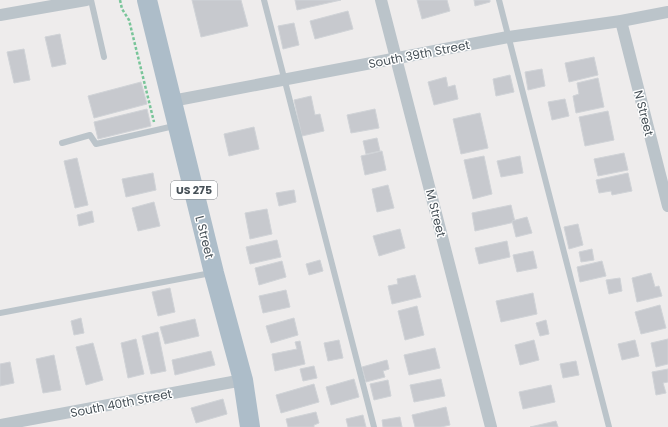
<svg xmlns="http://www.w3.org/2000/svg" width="668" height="427" viewBox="0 0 668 427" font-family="Poppins,sans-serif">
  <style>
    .building { fill: #c7c9ce; stroke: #d0d3d7 }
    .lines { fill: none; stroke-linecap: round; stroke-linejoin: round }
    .path { stroke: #78c599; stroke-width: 2.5; stroke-dasharray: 3 2; stroke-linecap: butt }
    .service { stroke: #bbc4ca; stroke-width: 6 }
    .minor { stroke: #bbc4ca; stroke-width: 12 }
    .primary { stroke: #adbdc9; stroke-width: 20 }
    .labels { text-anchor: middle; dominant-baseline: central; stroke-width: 3; stroke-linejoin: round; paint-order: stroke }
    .shield { fill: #fff; stroke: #7e8489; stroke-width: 1 }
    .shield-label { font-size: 11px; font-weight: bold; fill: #465057 }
    .street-label { font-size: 12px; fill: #465057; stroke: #fff }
  </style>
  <rect width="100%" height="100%" fill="#eeecec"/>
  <!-- building -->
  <g class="building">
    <path d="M192,0H241L248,26L201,37Z"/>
    <path d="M295,0H341L297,10Z"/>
    <path d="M417,0H447L450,11L422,19Z"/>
    <path d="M474,0H490V2L475,6Z"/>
    <path d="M348,11L353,29L315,39L310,21Z"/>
    <path d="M294,23L299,45L283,49L278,26Z"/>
    <path d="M60,34L66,64L52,67L45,37Z"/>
    <path d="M24,49L30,80L14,83L7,52Z"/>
    <path d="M594,57L598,75L569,82L565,63Z"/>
    <path d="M542,69L545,86L528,90L525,72Z"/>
    <path d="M510,75L514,92L496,96L493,79Z"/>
    <path d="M446,77L448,87L455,85L458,99L434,105L428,82Z"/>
    <path d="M598,78L604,107L576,113L573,96L579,94L577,83Z"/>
    <path d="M141,82L147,104L94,118L88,96Z"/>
    <path d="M311,96L315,115L320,114L324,131L302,136L294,100Z"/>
    <path d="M565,99L569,116L552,120L548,102Z"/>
    <path d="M147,109L151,126L98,139L94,122Z"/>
    <path d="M375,109L379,128L351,133L347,115Z"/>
    <path d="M608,111L614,140L585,146L579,117Z"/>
    <path d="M480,113L488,148L461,154L453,119Z"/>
    <path d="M254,127L259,149L229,156L224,134Z"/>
    <path d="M377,138L380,151L366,154L363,141Z"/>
    <path d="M382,151L386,170L365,175L361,156Z"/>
    <path d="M624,153L628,170L598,176L594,159Z"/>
    <path d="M484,156L492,194L473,199L464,160Z"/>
    <path d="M520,156L523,173L501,177L497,161Z"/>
    <path d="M77,158L88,205L75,208L64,161Z"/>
    <path d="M153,173L156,190L126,197L122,179Z"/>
    <path d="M628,173L632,191L612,195L611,191L599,193L596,180Z"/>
    <path d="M388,185L394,208L377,212L372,189Z"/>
    <path d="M294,190L296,202L279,206L276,193Z"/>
    <path d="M154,202L160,226L138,231L132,208Z"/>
    <path d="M511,205L515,222L475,231L472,213Z"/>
    <path d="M267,209L272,234L250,239L245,213Z"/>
    <path d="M92,211L94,222L79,226L77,215Z"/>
    <path d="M527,217L532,233L516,237L512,221Z"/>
    <path d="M578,224L583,245L569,249L564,227Z"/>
    <path d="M400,229L405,248L379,256L373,236Z"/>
    <path d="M277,240L281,257L250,264L246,247Z"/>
    <path d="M507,241L510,257L479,264L475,248Z"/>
    <path d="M592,249L594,260L581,262L579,252Z"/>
    <path d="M533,251L537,268L517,272L513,255Z"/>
    <path d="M320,260L323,271L309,275L306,264Z"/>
    <path d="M282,261L286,277L259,285L255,268Z"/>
    <path d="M602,261L606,276L580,282L577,267Z"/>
    <path d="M651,273L655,287L659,286L662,296L637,302L632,278Z"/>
    <path d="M415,275L421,297L392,304L388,286L398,284L397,279Z"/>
    <path d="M620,278L622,291L609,294L606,280Z"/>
    <path d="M170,288L175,312L158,316L152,292Z"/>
    <path d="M286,290L290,307L263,313L259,296Z"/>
    <path d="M533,293L537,314L501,322L496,301Z"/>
    <path d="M660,305L666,328L641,334L635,312Z"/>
    <path d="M417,306L424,335L405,340L398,311Z"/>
    <path d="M81,318L84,333L74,335L71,321Z"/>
    <path d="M294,318L298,335L271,343L266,326Z"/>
    <path d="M195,319L199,336L165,344L160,327Z"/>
    <path d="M546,320L549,334L540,336L536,323Z"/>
    <path d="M158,332L166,371L151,374L142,336Z"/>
    <path d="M136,339L144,374L128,378L121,343Z"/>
    <path d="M668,339V364L656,367L651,343Z"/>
    <path d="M339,340L343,358L328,361L324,343Z"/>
    <path d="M534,340L539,360L520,365L515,345Z"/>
    <path d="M635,340L639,356L622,360L618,344Z"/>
    <path d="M300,341L305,364L275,371L272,354L297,349L295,342Z"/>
    <path d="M93,343L103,380L86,385L76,347Z"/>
    <path d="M435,348L440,368L409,375L404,355Z"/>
    <path d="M211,351L215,365L175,375L172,360Z"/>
    <path d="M54,355L61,390L43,393L36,359Z"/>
    <path d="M387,360L389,369L383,371L385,377L366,382L362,367Z"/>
    <path d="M576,361L579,375L563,378L560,364Z"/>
    <path d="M10,362L14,383L0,386V364Z"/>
    <path d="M314,366L317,378L303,381L300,369Z"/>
    <path d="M668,369V382L663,383L666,393L656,395L652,372Z"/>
    <path d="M354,379L359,397L331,405L326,387Z"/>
    <path d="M441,379L445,396L414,402L410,385Z"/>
    <path d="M388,380L391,396L374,400L370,384Z"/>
    <path d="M314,384L319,402L281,413L276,395Z"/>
    <path d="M551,385L555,402L523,409L519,392Z"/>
    <path d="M223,399L227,414L196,423L191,408Z"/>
    <path d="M446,407L450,425L441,427H415L412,415Z"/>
    <path d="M316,412L319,423L314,425V427H288L286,419Z"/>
    <path d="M363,415L366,427H348L346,419Z"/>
    <path d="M400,417L402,427H383L382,420Z"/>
    <path d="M556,421L558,427H530Z"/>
  </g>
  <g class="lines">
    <!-- path -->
    <path class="path" d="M120,0L122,9L129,20L154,122"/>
    <!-- service -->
    <g class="service">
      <path d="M91,0L104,57"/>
      <path d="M264,0L374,427"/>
      <path d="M499,0L609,427"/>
      <path d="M62,143L90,135L96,144L174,126"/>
      <path d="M0,313L211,273"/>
    </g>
    <!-- minor -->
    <g class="minor">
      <path d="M381,0L491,427"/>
      <path d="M0,15L86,0"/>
      <path d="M621,21L668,206"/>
      <path d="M172,101L508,37L621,21L668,12"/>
      <path d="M0,425L243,380"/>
    </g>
    <!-- primary -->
    <path class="primary" d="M147,0L214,273L243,380L250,427"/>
  </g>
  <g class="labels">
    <!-- shield labels -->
    <rect class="shield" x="171" y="181" width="46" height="18" rx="3"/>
    <g class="shield-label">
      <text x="194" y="190">US 275</text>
    </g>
    <!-- street labels -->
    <g class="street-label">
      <text transform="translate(419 54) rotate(-11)">South 39th Street</text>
      <text transform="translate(644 113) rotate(76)">N Street</text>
      <text transform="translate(436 213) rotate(76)">M Street</text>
      <text transform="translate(205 237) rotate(76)">L Street</text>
      <text transform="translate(121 403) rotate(-11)">South 40th Street</text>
    </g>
  </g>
</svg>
